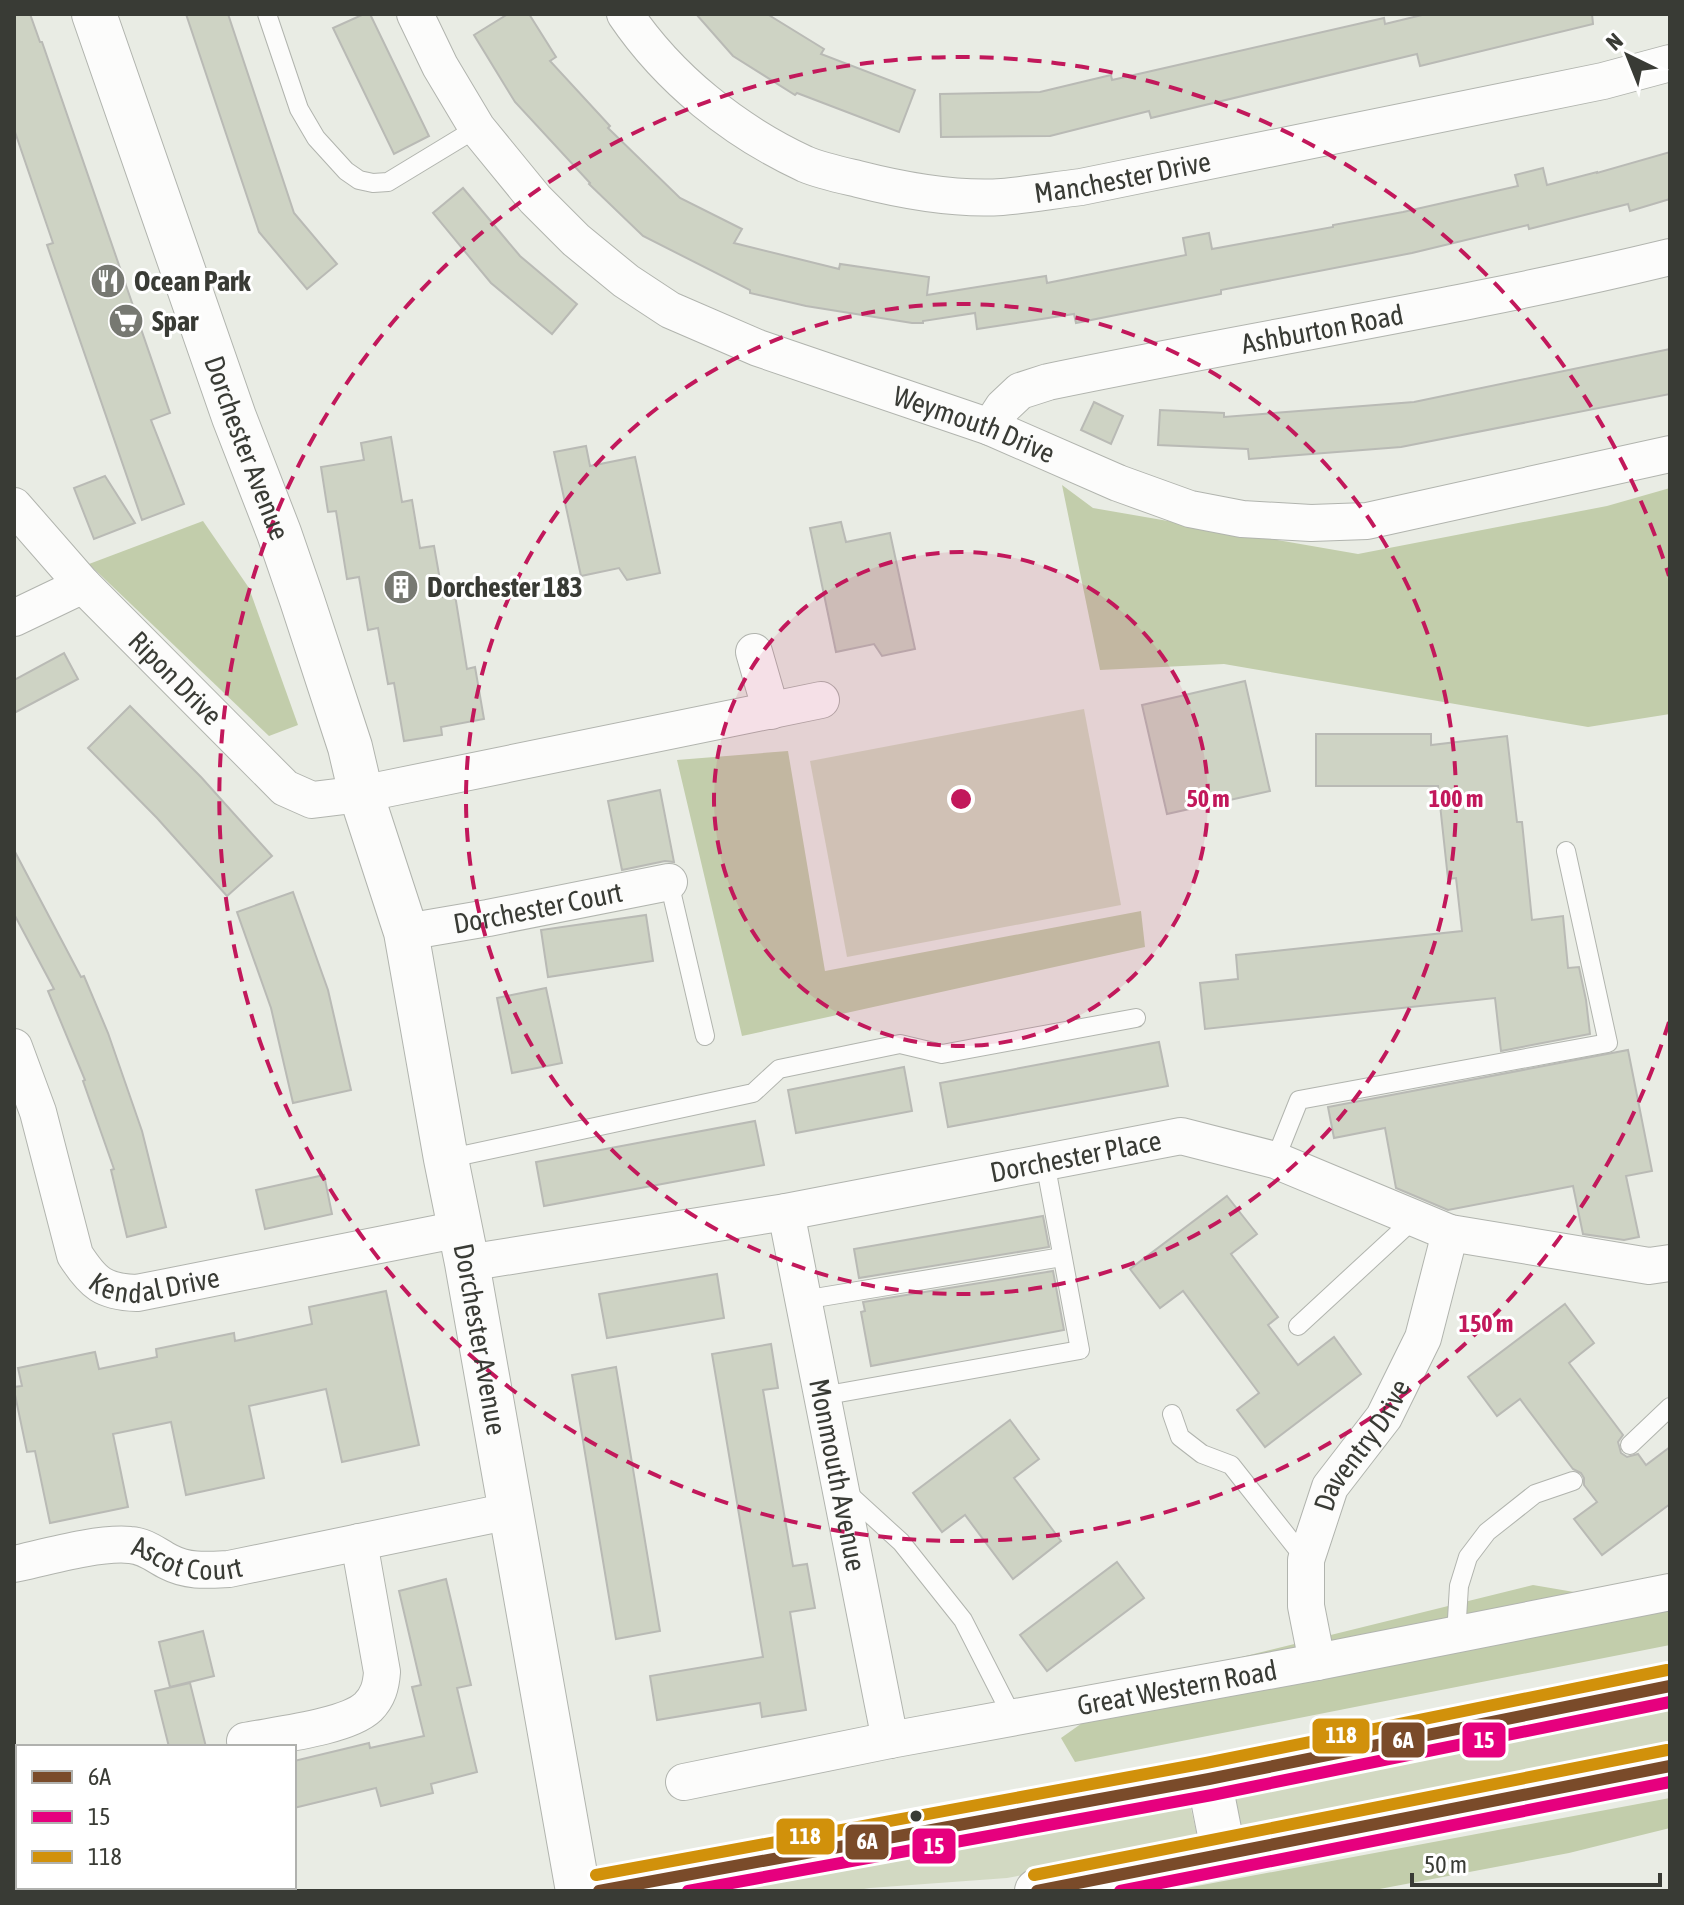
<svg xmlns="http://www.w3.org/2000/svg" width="1684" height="1905" viewBox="0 0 1684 1905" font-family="'Asap Condensed',sans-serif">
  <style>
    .green { fill: #d2d9c2 }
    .forest { fill: #c2cdab }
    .building { fill: #ced3c4; stroke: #b9bab5; stroke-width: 2 }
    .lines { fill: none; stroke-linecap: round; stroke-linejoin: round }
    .lane-casing { stroke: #b1b4ae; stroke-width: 20 }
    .street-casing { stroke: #b1b4ae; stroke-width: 38 }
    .secondary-casing { stroke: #b1b4ae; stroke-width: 46 }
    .primary-casing { stroke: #b1b4ae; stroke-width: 46 }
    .lane { stroke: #fcfcfb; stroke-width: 18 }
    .street { stroke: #fcfcfb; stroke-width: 36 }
    .secondary { stroke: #fcfcfb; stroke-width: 44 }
    .primary { stroke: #fcfcfb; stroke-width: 44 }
    .bus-1-casing { stroke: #fff; stroke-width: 18 }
    .bus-2-casing { stroke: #fff; stroke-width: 18 }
    .bus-3-casing { stroke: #fff; stroke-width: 18 }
    .bus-1 { stroke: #7a4b2a; stroke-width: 12 }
    .bus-2 { stroke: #e6007e; stroke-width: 12 }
    .bus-3 { stroke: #d1910b; stroke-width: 12 }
    .ring { fill: none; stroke: #c2185b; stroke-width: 4; stroke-dasharray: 14 10 }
    .bus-dot { fill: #393b35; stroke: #fff; stroke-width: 3 }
    .labels { text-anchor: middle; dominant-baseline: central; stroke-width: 6; stroke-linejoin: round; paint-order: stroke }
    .street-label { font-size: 28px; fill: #393b35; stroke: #fff }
    .poi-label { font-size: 28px; font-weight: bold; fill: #393b35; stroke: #fff; text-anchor: start }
    .centre { fill: #c2185b; stroke: #fff; stroke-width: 4 }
    .ring-label { font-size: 24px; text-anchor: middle; font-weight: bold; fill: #c2185b; stroke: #fff; stroke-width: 6; stroke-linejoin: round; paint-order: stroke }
    .line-badge { stroke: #fff; stroke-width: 3 }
    .badge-label { font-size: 22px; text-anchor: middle; font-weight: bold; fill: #fff }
  </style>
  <rect width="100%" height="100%" fill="#e9ece4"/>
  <!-- green -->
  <g class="green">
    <path d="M1084,709L1121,905L847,957L810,761Z"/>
    <path d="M1670,1706V1749L1242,1832L1239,1825L1234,1799L1238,1793Z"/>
    <path d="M1187,1804L1191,1809L1197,1835L1189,1845L1007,1878L870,1888L852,1891H712Z"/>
  </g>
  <!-- forest -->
  <g class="forest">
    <path d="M1062,485L1093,508L1358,554L1607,506L1670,488V714L1588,727L1224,664L1100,670Z"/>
    <path d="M203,521L249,588L298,725L269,736L89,564Z"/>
    <path d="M788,751L825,971L1141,911L1145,947L742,1036L677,760Z"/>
    <path d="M1533,1585L1662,1607L1670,1606V1645L1075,1762L1061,1738L1140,1682Z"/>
    <path d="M1670,1798V1828L1569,1853L1369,1891H1170Z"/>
  </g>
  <!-- building -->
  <g class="building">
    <path d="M14,14H30L40,42H42L170,413L151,420L184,504L142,520L47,245L53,243L14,129Z"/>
    <path d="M186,14H228L294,213L337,264L307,289L259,232Z"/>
    <path d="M364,14H370L429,136L394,154L333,28Z"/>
    <path d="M508,14H529L556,57L550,61L610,126L608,128L680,198L742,229L734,243L839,269L840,264L929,277L927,295L1046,276L1047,283L1186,255L1183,238L1209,233L1212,249L1333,227V225L1403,212L1518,186L1515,175L1543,168L1547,185L1597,172V173L1670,152V199L1630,211L1628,204L1529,229L1528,225L1412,253L1221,290V294L1076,323L1074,314L977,329L975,313L923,321V323H912L806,306L750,293V290L643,236L589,184L590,183L515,102L474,35Z"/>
    <path d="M696,14H767L824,49L821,54L915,90L899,132L797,93L795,95L733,56Z"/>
    <path d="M1426,14H1592L1593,24L1420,66L1417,54L1151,118L1149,111L1050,136L941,137L940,94L1040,92L1111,75L1112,80L1384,18L1385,24Z"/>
    <path d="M463,188L520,256L577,304L552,334L491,283L433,213Z"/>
    <path d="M1670,349V394L1401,447L1249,459L1248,449L1158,445L1160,410L1224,413V417L1414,402Z"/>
    <path d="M1094,402L1123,416L1111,444L1081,430Z"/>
    <path d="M391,437L402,502L412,500L420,548L434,546L443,597L455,595L467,669L475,667L484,719L441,727L442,735L404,741L394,683L388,684L378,628L368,630L359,577L347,579L336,511L328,512L321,467L364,460L361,443Z"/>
    <path d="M586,446L590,466L635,457L660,573L627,580L619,568L581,576L554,452Z"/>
    <path d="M105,476L135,523L94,539L74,488Z"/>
    <path d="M841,522L846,542L890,533L915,649L882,656L874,644L836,652L810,528Z"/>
    <path d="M64,653L78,679L14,713V680Z"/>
    <path d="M1245,681L1270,791L1167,814L1142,705Z"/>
    <path d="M130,706L201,777L272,856L227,896L157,818L88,748Z"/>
    <path d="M1316,734H1431V745L1507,736L1517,822H1522L1532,920L1563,916L1568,968L1579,967L1586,1000L1590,1034L1501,1051L1495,998L1205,1029L1200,983L1238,979L1236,955L1462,931L1456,878L1448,879L1438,786H1316Z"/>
    <path d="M660,790L674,862L665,861L622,870L608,801Z"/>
    <path d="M14,850L81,977L84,976L108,1033L142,1131L166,1227L127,1237L111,1170L114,1169L83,1081L85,1080L48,991L54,989L14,914Z"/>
    <path d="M293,892L328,990L351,1090L293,1103L271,1008L237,912Z"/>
    <path d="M646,915L653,961L548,977L541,930Z"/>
    <path d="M546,988L562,1063L512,1073L497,998Z"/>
    <path d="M1159,1042L1168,1086L948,1127L940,1083Z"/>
    <path d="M1628,1050L1652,1171L1626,1176L1639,1237L1624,1240L1583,1234L1573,1186L1448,1210L1396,1188L1385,1128L1334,1138L1328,1107Z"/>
    <path d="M904,1067L912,1111L796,1133L788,1090Z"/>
    <path d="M755,1121L764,1165L544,1206L536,1162Z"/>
    <path d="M324,1175L332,1214L265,1229L256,1190Z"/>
    <path d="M1227,1196L1257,1234L1231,1254L1278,1317L1268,1325L1298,1365L1334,1337L1361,1374L1265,1447L1237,1410L1259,1393L1183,1291L1160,1308L1130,1269Z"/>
    <path d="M1043,1216L1049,1247L859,1278L854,1249Z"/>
    <path d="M1053,1271L1064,1330L871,1366L861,1312L865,1311L863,1302Z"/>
    <path d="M717,1274L724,1318L607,1338L599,1294Z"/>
    <path d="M386,1291L419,1445L342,1462L326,1389L249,1406L264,1478L186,1495L171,1422L113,1434L128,1507L50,1523L35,1451L27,1452L14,1390V1387L22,1386L18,1368L95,1352L99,1369L157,1357L156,1349L234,1333L235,1341L312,1324L309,1307Z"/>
    <path d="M1565,1304L1594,1343L1569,1363L1623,1435L1618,1442L1621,1453L1627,1457L1638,1454L1646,1465L1670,1447V1504L1602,1555L1574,1519L1597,1502L1584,1485V1478L1581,1473L1573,1469L1520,1399L1497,1416L1468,1377Z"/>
    <path d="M771,1344L778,1388L763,1390L793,1566L807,1564L815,1608L790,1612L806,1710L762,1717L760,1703L657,1720L650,1676L763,1657L712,1354Z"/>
    <path d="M616,1367L660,1631L616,1639L572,1375Z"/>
    <path d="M1010,1420L1039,1459L1014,1478L1061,1541L1013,1579L965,1515L942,1532L913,1493Z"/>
    <path d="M1117,1562L1144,1598L1047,1671L1020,1635Z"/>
    <path d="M446,1579L471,1685L457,1688L477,1772L431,1784L433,1793L381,1806L376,1788L294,1808V1761L369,1743L370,1748L424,1736L412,1687L421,1685L399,1591Z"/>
    <path d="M203,1631L214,1676L170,1687L159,1642Z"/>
    <path d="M190,1683L206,1747H169L155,1691Z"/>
  </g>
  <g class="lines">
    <defs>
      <g id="lane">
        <path d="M267,14L299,109L316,138L346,171L359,180L373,183L388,182L477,128"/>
        <path d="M669,882L705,1036"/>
        <path d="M446,1159L753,1093L779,1069L900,1044L942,1054L1136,1018"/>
        <path d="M1275,1160L1299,1100L1608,1043L1566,851"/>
        <path d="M803,1300L1062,1257"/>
        <path d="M1298,1326L1415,1218"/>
        <path d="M822,1396L1080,1350L1045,1162"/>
        <path d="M1172,1414L1180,1437L1202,1454L1231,1465L1306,1560"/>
        <path d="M1630,1445L1670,1407"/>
        <path d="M845,1491L901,1542L963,1620L1013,1718"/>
        <path d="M1456,1635L1459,1586L1468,1557L1487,1532L1535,1494L1573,1481"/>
      </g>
      <g id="street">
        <path id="s1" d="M415,14L440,66L477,128L535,199L576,240L626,281L670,310L758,348L990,427L1118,483L1190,509L1242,519L1311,523L1367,521L1670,454"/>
        <path id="s2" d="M625,14C669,79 734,131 805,164C822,171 841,175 858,179C905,191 954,200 1002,197C1028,195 1055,190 1081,187L1603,81L1670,63"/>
        <path id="s3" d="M990,427L1003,407L1020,391L1048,382C1255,339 1464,307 1670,257"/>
        <path id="s4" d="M14,506L83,585L285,788L312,800L361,794L821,700"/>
        <path d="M14,618L83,585"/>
        <path d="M754,652L771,711"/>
        <path id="s5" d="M406,932L488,918L669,882"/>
        <path id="s6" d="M14,1047L38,1112L75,1255C93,1283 103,1292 137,1293L460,1229"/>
        <path id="s7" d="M786,1212L890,1740"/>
        <path id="s8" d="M467,1263L786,1212L1181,1136L1275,1160L1450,1233L1649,1266L1670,1263"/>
        <path id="s9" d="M14,1564C46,1557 98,1542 130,1545C146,1546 155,1555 169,1562C188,1572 208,1570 229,1569L510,1511"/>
        <path id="s10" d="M1317,1662L1306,1606V1560L1330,1487L1384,1417L1423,1338L1450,1233"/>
        <path d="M245,1741C275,1735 347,1727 368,1707C378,1697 381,1686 382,1672L359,1542"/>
        <path id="s11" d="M684,1782L890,1740L1317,1662L1670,1592"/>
      </g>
      <g id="secondary">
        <path id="s12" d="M94,14L234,417L279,533L302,600L350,747L361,794L406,932L446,1159L467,1263L578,1891"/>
      </g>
      <g id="primary">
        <path d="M1209,1779L1224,1855"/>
        <path d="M599,1891L1209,1779L1670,1686"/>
        <path d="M1037,1891L1670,1766"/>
      </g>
    </defs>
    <!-- lane casing -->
    <use href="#lane" class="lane-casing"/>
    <!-- street casing -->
    <use href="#street" class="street-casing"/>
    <!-- secondary casing -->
    <use href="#secondary" class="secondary-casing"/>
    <!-- primary casing -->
    <use href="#primary" class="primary-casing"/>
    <!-- lane -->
    <use href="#lane" class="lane"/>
    <!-- street -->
    <use href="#street" class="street"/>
    <!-- secondary -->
    <use href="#secondary" class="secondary"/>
    <!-- primary -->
    <use href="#primary" class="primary"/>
    <defs>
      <g id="bus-1">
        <path d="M599,1891L1209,1779L1670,1686"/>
        <path d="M1037,1891L1670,1766"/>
      </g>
      <g id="bus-2">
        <path d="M688,1891L1212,1795L1670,1702"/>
        <path d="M1120,1891L1670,1782"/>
      </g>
      <g id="bus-3">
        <path d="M596,1875L1206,1763L1667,1670"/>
        <path d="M1034,1875L1667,1750"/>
      </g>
    </defs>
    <!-- bus-1 casing -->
    <use href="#bus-1" class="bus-1-casing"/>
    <!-- bus-2 casing -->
    <use href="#bus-2" class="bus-2-casing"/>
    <!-- bus-3 casing -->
    <use href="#bus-3" class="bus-3-casing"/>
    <!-- bus-1 -->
    <use href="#bus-1" class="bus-1"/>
    <!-- bus-2 -->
    <use href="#bus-2" class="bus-2"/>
    <!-- bus-3 -->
    <use href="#bus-3" class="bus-3"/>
  </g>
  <!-- distance rings -->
  <circle cx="961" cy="799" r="247" fill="#c2185b" fill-opacity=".12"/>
  <g class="ring">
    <circle cx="961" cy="799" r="247"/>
    <circle cx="961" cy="799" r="495"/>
    <path d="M1669 1022A742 742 0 1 1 1669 576"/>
  </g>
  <!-- icons -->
  <defs>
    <symbol id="restaurant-disc" viewBox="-11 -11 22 22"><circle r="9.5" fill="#777972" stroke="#fff"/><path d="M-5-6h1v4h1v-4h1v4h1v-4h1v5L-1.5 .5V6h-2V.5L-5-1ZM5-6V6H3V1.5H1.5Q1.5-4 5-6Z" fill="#fff"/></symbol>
    <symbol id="supermarket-disc" viewBox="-11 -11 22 22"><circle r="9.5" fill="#777972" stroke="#fff"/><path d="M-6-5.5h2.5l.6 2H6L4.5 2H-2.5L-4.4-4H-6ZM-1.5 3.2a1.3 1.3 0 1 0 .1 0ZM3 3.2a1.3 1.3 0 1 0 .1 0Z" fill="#fff"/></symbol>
    <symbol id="building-disc" viewBox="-11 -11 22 22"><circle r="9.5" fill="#777972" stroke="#fff"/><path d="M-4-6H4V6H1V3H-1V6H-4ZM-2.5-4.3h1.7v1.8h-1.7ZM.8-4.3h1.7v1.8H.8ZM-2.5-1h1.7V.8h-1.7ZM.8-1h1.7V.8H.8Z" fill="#fff"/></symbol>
  </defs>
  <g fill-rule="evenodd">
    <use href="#restaurant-disc" x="88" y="261" width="40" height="40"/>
    <use href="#supermarket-disc" x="106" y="301" width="40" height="40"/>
    <use href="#building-disc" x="381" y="567" width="40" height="40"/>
  </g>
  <!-- markers -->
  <circle class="bus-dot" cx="916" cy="1816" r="7"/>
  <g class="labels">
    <!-- street labels -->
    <g class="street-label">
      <text stroke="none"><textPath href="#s2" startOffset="560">Manchester Drive</textPath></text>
      <text stroke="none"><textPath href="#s3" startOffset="356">Ashburton Road</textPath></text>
      <text stroke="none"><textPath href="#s1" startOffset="722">Weymouth Drive</textPath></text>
      <text stroke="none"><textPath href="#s12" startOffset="460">Dorchester Avenue</textPath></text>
      <text stroke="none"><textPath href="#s4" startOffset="236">Ripon Drive</textPath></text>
      <text stroke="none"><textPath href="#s5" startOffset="134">Dorchester Court</textPath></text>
      <text stroke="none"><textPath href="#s8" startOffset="618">Dorchester Place</textPath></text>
      <text stroke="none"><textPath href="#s6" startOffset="312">Kendal Drive</textPath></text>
      <text stroke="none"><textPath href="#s12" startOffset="1384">Dorchester Avenue</textPath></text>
      <text stroke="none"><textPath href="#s10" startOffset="232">Daventry Drive</textPath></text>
      <text stroke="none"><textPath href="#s7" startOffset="268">Monmouth Avenue</textPath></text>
      <text stroke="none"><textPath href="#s9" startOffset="178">Ascot Court</textPath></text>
      <text stroke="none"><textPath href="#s11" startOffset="502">Great Western Road</textPath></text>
    </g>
    <!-- poi labels -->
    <g class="poi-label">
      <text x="134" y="281">Ocean Park</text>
      <text x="152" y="321">Spar</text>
      <text x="427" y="587">Dorchester 183</text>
    </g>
  </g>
  <circle cx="961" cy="799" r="12" class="centre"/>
  <g class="ring-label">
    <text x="1208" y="807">50 m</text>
    <text x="1456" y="807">100 m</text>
    <text x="1486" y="1332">150 m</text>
  </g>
  <g class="line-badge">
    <rect x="1311" y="1717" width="60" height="38" rx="8" fill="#d1910b"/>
    <rect x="1461" y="1721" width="46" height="38" rx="8" fill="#e6007e"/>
    <rect x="1380" y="1721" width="46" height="38" rx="8" fill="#7a4b2a"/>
    <rect x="775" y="1817" width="61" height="39" rx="8" fill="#d1910b"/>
    <rect x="844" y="1823" width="46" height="38" rx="8" fill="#7a4b2a"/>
    <rect x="911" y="1827" width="46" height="38" rx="8" fill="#e6007e"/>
  </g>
  <g class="badge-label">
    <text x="1341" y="1743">118</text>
    <text x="1484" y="1748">15</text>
    <text x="1403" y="1748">6A</text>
    <text x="805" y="1844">118</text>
    <text x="867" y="1849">6A</text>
    <text x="934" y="1854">15</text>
  </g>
  <!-- border -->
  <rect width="1684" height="1905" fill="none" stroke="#393b35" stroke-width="32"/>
  <!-- legend -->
  <rect x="16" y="1745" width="280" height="144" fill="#ffffff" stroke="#b0b1ae" stroke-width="2"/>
  <rect x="32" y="1771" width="40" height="12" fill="#7a4b2a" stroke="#b0b1ae" stroke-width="2"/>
  <text x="88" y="1785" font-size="24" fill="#393b35">6A</text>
  <rect x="32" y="1811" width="40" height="12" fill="#e6007e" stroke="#b0b1ae" stroke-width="2"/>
  <text x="88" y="1825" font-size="24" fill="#393b35">15</text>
  <rect x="32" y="1851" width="40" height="12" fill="#d1910b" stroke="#b0b1ae" stroke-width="2"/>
  <text x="88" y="1865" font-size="24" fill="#393b35">118</text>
  <!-- north arrow -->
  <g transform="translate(1628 56) rotate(317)" stroke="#ffffff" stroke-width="6" paint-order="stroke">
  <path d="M0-6L14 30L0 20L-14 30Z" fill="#393b35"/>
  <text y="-12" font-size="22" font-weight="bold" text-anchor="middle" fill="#393b35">N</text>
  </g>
  <!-- scale -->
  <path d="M1412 1873v12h248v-12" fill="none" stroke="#393b35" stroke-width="4"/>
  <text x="1424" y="1873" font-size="24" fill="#393b35" stroke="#ffffff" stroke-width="6" paint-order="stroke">50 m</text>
</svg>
